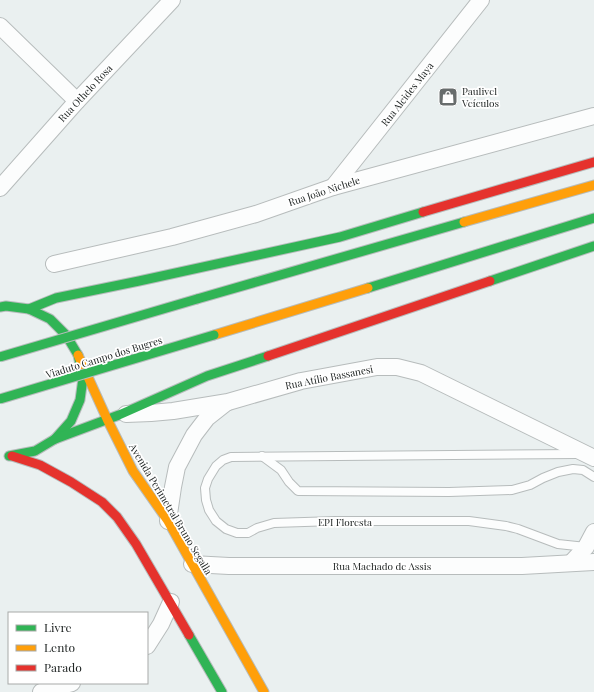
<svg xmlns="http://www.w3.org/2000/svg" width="594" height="692" viewBox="0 0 594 692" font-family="'Playfair Display',serif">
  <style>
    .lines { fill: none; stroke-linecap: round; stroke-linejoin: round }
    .lane-casing { stroke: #b7bcbc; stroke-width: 10 }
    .street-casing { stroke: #b7bcbc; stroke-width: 18 }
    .fast-casing { stroke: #b7bcbc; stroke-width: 11 }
    .slow-casing { stroke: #b7bcbc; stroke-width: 11 }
    .jam-casing { stroke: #b7bcbc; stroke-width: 11 }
    .lane { stroke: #fcfdfd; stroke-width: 8 }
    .street { stroke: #fcfdfd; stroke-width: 16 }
    .fast { stroke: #30b455; stroke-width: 9 }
    .slow { stroke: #ff9f0a; stroke-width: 9 }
    .jam { stroke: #e5322d; stroke-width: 9 }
    .fast-bridge-casing { stroke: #b7bcbc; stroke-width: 11; stroke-linecap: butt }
    .fast-bridge { stroke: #30b455; stroke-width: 9 }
    .labels { text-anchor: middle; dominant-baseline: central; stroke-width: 3.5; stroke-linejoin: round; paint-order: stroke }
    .poi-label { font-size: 10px; fill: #222726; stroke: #fff; text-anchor: start }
    .street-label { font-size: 10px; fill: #222726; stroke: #fff }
  </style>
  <rect width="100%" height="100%" fill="#eaf0f0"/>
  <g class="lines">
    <defs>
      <g id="lane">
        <path d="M578,454L231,457L223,460L216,466L208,479L205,488L206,500L209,510L216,521L226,529L237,533H248L257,528L274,523L335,521H469L506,526L518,529L558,544L586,547"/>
        <path d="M262,456L281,470L289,482L298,491L449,492L512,490L530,485L543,478L558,472L573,469L583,470L594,477"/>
      </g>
      <g id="street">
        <path d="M0,26L77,101"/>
        <path d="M333,187L481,0"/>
        <path d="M0,188L77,101L172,0"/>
        <path d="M54,264L172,237L256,214L333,187L594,116"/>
        <path d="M126,414L151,413L173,411L228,402L301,381L377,367H397L421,373L594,458"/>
        <path d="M168,521L173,487L177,467L194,435L207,418L226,403"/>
        <path d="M571,563L586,547L594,532"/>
        <path d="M192,564L229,566H522L594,562"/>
        <path d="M147,646L161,624L171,602"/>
        <path d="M41,692L72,683"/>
      </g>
      <g id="fast">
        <path d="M490,281L594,246"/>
        <path d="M368,288L594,218"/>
        <path d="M197,299L464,222"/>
        <path d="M0,307L6,306L29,309L50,319L66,335L78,355L83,378L80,400L71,421L55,439L35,451L9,456"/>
        <path d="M29,309L56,298L139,281L340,237L423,212"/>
        <path d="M55,439L119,415L207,376L268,356"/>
        <path d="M189,635L222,692"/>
      </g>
      <g id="slow">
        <path d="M464,222L594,185"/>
        <path d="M214,335L368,288"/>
        <path d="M78,355L107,419L133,471L168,521L264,692"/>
      </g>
      <g id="jam">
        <path d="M423,212L594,162"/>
        <path d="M268,356L490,281"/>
        <path d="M12,456L40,465L71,482L102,502L117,517L136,544L189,635"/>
      </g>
    </defs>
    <!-- lane casing -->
    <use href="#lane" class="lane-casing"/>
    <!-- street casing -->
    <use href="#street" class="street-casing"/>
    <!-- fast casing -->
    <use href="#fast" class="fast-casing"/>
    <!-- slow casing -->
    <use href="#slow" class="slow-casing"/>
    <!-- jam casing -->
    <use href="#jam" class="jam-casing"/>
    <!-- lane -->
    <use href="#lane" class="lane"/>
    <!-- street -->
    <use href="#street" class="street"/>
    <!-- fast -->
    <use href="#fast" class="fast"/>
    <!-- slow -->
    <use href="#slow" class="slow"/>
    <!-- jam -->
    <use href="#jam" class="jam"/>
    <defs>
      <g id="fast-bridge">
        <path d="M0,357L197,299"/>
        <path d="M0,399L214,335"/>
      </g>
    </defs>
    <!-- fast-bridge casing -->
    <use href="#fast-bridge" class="fast-bridge-casing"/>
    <!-- fast-bridge -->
    <use href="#fast-bridge" class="fast-bridge"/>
  </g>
  <!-- icons -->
  <defs>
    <symbol id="shop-square" viewBox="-11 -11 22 22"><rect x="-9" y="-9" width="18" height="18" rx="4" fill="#686d6d" stroke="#fff"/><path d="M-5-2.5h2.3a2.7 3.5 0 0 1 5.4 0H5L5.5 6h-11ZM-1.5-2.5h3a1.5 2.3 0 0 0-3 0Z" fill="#fff"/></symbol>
  </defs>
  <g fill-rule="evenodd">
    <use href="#shop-square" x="437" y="86" width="22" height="22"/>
  </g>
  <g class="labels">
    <!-- poi labels -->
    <g class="poi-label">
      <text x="462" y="91">Paulivel<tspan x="462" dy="12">Veículos</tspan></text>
    </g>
    <!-- street labels -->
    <g class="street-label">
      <text transform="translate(85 93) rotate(-47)">Rua Othelo Rosa</text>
      <text transform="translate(407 94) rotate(-52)">Rua Alcides Maya</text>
      <text transform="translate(324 191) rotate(-18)">Rua João Nichele</text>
      <text transform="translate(104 357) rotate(-17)">Viaduto Campo dos Bugres</text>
      <text transform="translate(329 377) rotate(-11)">Rua Atílio Bassanesi</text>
      <text transform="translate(171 509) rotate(59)">Avenida Perimetral Bruno Segalla</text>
      <text x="345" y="522">EPI Floresta</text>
      <text x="382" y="566">Rua Machado de Assis</text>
    </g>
  </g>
  <!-- legend -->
  <rect x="8" y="612" width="140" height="72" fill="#ffffff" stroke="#a7a9a8"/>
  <rect x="16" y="625" width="20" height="6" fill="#30b455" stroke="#a7a9a8"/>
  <text x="44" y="632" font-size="12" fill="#222726">Livre</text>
  <rect x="16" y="645" width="20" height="6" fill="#ff9f0a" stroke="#a7a9a8"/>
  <text x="44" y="652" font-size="12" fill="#222726">Lento</text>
  <rect x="16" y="665" width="20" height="6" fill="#e5322d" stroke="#a7a9a8"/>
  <text x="44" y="672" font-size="12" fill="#222726">Parado</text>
</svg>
